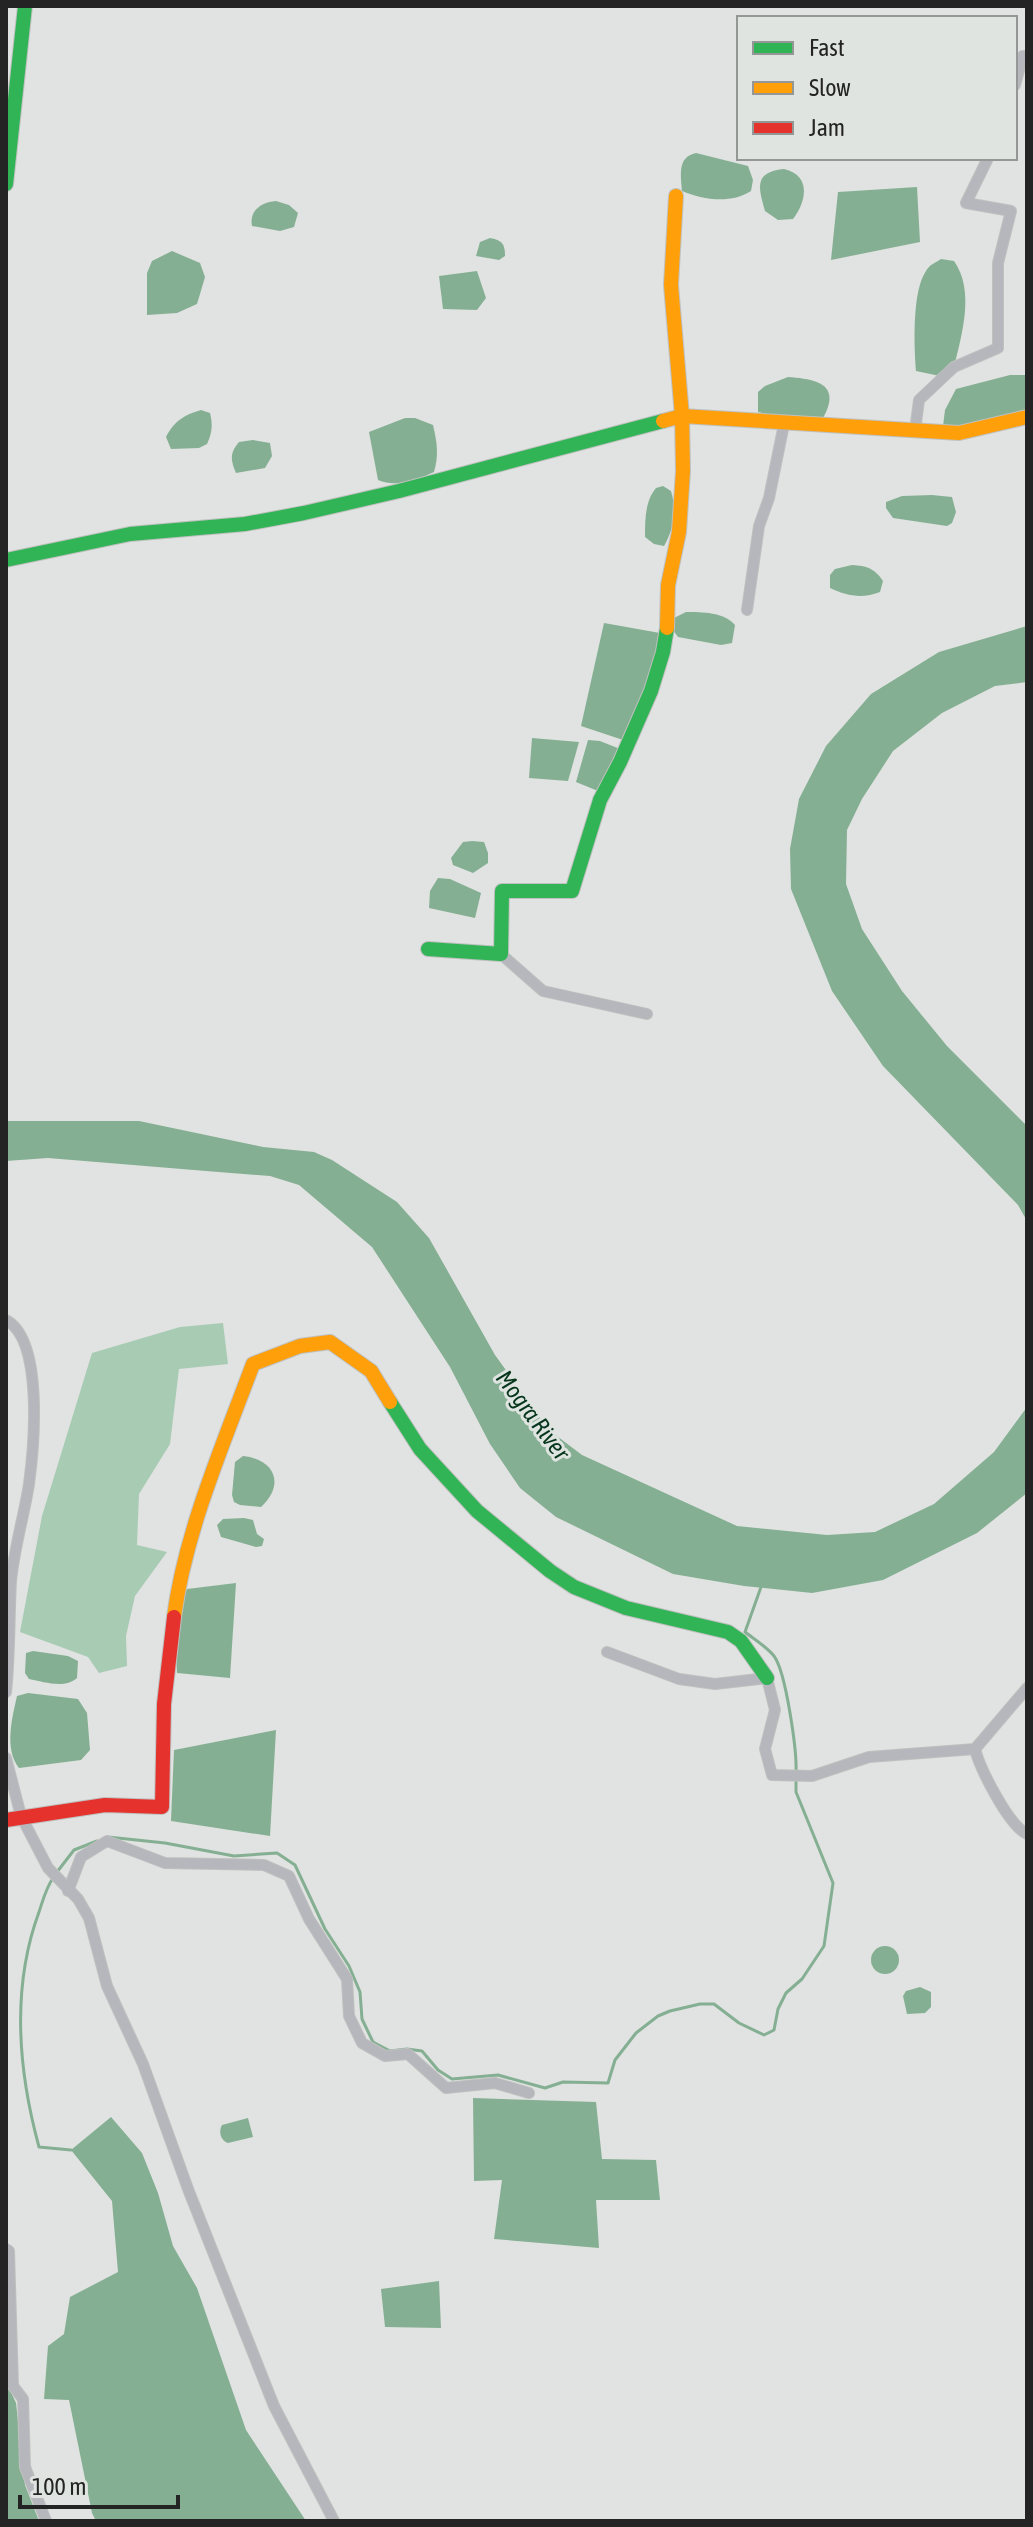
<svg xmlns="http://www.w3.org/2000/svg" width="1033" height="2527" viewBox="0 0 1033 2527" font-family="'Asap Condensed',sans-serif">
  <style>
    .forest { fill: #a8cbb3 }
    .water { fill: #85af93 }
    .lines { fill: none; stroke-linecap: round; stroke-linejoin: round }
    .stream { stroke: #85af93; stroke-width: 3 }
    .street-casing { stroke: #bfc0bf; stroke-width: 12 }
    .fast-casing { stroke: #bfc0bf; stroke-width: 16 }
    .slow-casing { stroke: #bfc0bf; stroke-width: 16 }
    .jam-casing { stroke: #bfc0bf; stroke-width: 16 }
    .street { stroke: #b6b6bd; stroke-width: 10 }
    .fast { stroke: #30b455; stroke-width: 14 }
    .slow { stroke: #ff9f0a; stroke-width: 14 }
    .jam { stroke: #e5322d; stroke-width: 14 }
    .labels { text-anchor: middle; dominant-baseline: central; stroke-width: 6; stroke-linejoin: round; paint-order: stroke }
    .water-label { font-size: 24px; font-style: italic; fill: #05361b; stroke: #dfe4e1 }
  </style>
  <rect width="100%" height="100%" fill="#e0e3e1"/>
  <!-- forest -->
  <path class="forest" d="M223,1323L228,1364L179,1369L170,1444L139,1494L137,1545L167,1552L135,1596L126,1636L127,1666L99,1673L88,1657L20,1632L42,1516L92,1353L180,1327Z"/>
  <!-- water -->
  <g class="water">
    <path d="M696,153L748,166L753,180L751,191C731,204 703,200 682,191C681,175 677,157 696,153Z"/>
    <path d="M784,169C811,175 807,201 793,219L778,220L765,211C758,187 754,172 784,169Z"/>
    <path d="M917,187L920,242L831,260L838,192Z"/>
    <path d="M276,201L289,205L298,213L294,227L280,231L252,226C249,210 262,202 276,201Z"/>
    <path d="M490,238C502,240 505,244 505,256L499,260L476,256L480,242Z"/>
    <path d="M172,251L200,263L205,277L197,304L177,313L147,315V273L152,261Z"/>
    <path d="M941,259L954,261C975,291 962,334 954,367L940,376L916,371C914,346 912,291 926,271C929,265 935,263 941,259Z"/>
    <path d="M477,271L486,298L477,310L443,309L439,276Z"/>
    <path d="M1010,375H1027V410L962,430L943,426L945,410L956,389Z"/>
    <path d="M788,377C816,379 842,384 823,418L792,420L758,412V392L765,386Z"/>
    <path d="M201,410L210,413C213,425 212,433 207,444L199,448L171,449L166,437C174,421 184,415 201,410Z"/>
    <path d="M405,418H415L433,425C437,442 439,455 434,472C417,480 396,488 378,480L369,432Z"/>
    <path d="M253,440L270,443L272,456L265,468L236,473C230,459 230,453 239,442Z"/>
    <path d="M663,486L671,491C677,511 674,528 664,546L654,544L645,537C645,520 645,501 656,488Z"/>
    <path d="M932,495L952,497L956,512L952,523L947,526L893,518L886,508V502L902,496Z"/>
    <path d="M852,565C867,566 874,568 883,581L880,592C862,599 847,596 830,588V575L835,569Z"/>
    <path d="M686,612C702,612 724,612 735,625L732,643L721,645L678,637L670,626L674,618Z"/>
    <path d="M604,623L660,633L655,668L623,740L581,726Z"/>
    <path d="M1027,626V682L995,686L942,713L893,751L862,799L847,830L846,884L862,929L902,991L947,1046L1027,1126V1221L1018,1205L883,1066L832,991L791,889L790,849L799,799L826,746L871,694L939,652Z"/>
    <path d="M532,738L579,742L568,781L529,778Z"/>
    <path d="M588,740L600,741L620,749L598,791L576,782Z"/>
    <path d="M472,841L484,842L488,853V863L473,873L453,865L451,858L463,842Z"/>
    <path d="M438,878L450,879L481,893L475,918L429,908L430,891Z"/>
    <path d="M6,1121H139L263,1147L314,1152L332,1160L397,1202L429,1238L495,1355L549,1430L582,1455L737,1526L827,1535L875,1532L934,1504L994,1452L1027,1407V1493L977,1533L883,1580L812,1593L744,1586L673,1574L556,1517L520,1488L490,1444L450,1367L372,1247L299,1185L270,1176L206,1171L48,1158L6,1161Z"/>
    <path d="M243,1456C274,1459 286,1484 261,1507L240,1505L234,1502L232,1495L235,1462Z"/>
    <path d="M244,1518L253,1520L257,1534L264,1539L262,1546L256,1547L221,1537L217,1525L223,1519Z"/>
    <path d="M236,1583L230,1678L177,1673L174,1617L187,1589Z"/>
    <path d="M33,1651L68,1656L78,1661L77,1678C65,1689 44,1682 29,1679L25,1673L26,1653Z"/>
    <path d="M28,1693L78,1699L87,1713L90,1750L81,1760L19,1768C4,1749 12,1718 17,1696Z"/>
    <path d="M276,1730L270,1836L171,1821L174,1750Z"/>
    <circle cx="885" cy="1960" r="14"/>
    <path d="M920,1987L931,1992V2007L925,2013L907,2014L903,1996L906,1991Z"/>
    <path d="M473,2098L596,2102L602,2159L656,2160L660,2200H596L599,2248L494,2239L502,2180L474,2181Z"/>
    <path d="M111,2117L142,2153L158,2193L173,2246L197,2288L246,2430L306,2521H96L92,2513L69,2400L44,2399L48,2346L64,2334L70,2297L118,2272L112,2201L71,2150Z"/>
    <path d="M248,2118L253,2137L228,2143C221,2141 218,2132 222,2125Z"/>
    <path d="M439,2281L441,2328L385,2327L381,2289Z"/>
    <path d="M6,2388H9L16,2403L25,2485L39,2521H6Z"/>
  </g>
  <g class="lines">
    <!-- stream -->
    <g class="stream">
      <path d="M761,1587L745,1632C754,1639 767,1647 774,1656C786,1672 797,1751 796,1772"/>
      <path d="M108,1837L165,1843L234,1856L277,1853L295,1865L325,1929L349,1966L360,1992L362,2019L373,2042L390,2051L407,2049L422,2051L438,2070L452,2079L498,2075L545,2088L563,2082L608,2083L615,2060L636,2033L658,2016L670,2011L700,2004H714L739,2023L764,2035L774,2030L778,2009L786,1993L802,1979L824,1946L833,1883L796,1792V1780"/>
      <path d="M57,1872L74,1850L97,1841"/>
      <path d="M53,1878C46,1888 43,1900 39,1912C11,1988 18,2070 39,2147L71,2150"/>
    </g>
    <defs>
      <g id="street">
        <path d="M1015,85L1023,56H1027"/>
        <path d="M915,431L919,400L954,367L998,348V263L1011,211L966,203L988,158"/>
        <path d="M747,610L759,526L769,498L784,424"/>
        <path d="M501,954L543,991L647,1014"/>
        <path d="M6,1320C44,1340 34,1447 29,1484C24,1516 14,1549 11,1581C9,1618 10,1655 6,1692"/>
        <path d="M607,1652L679,1679L715,1684L767,1678L775,1710L765,1749L772,1775L812,1776L869,1757L975,1749"/>
        <path d="M1027,1688L975,1749C980,1769 1009,1826 1027,1834"/>
        <path d="M6,1758L21,1816L48,1868L78,1899L89,1918L107,1986L143,2064L188,2189L274,2406L334,2521"/>
        <path d="M68,1891L81,1857L107,1841L165,1863L264,1865L289,1876L309,1919L347,1979L349,2016L362,2043L385,2056L408,2054L446,2088L495,2083L529,2093"/>
        <path d="M6,2249L9,2251L13,2386L23,2399L25,2467L46,2521"/>
      </g>
      <g id="fast">
        <path d="M6,184L25,6"/>
        <path d="M6,560L130,534L245,524L304,513L399,491L663,421"/>
        <path d="M428,949L501,954L502,891H572L600,800L620,762L651,691L663,652L667,628"/>
        <path d="M390,1402L420,1449L477,1511L550,1571L574,1587L626,1608L728,1632L741,1641L767,1678"/>
      </g>
      <g id="slow">
        <path d="M663,421L682,416L959,433L1027,417"/>
        <path d="M667,628L668,585L679,532L683,471L682,416L671,285L676,196"/>
        <path d="M174,1617C185,1532 223,1445 253,1364L300,1346L330,1342L371,1371L390,1402"/>
      </g>
      <path id="jam" d="M6,1820L105,1805L162,1807L164,1704L174,1617"/>
    </defs>
    <!-- street casing -->
    <use href="#street" class="street-casing"/>
    <!-- fast casing -->
    <use href="#fast" class="fast-casing"/>
    <!-- slow casing -->
    <use href="#slow" class="slow-casing"/>
    <!-- jam casing -->
    <use href="#jam" class="jam-casing"/>
    <!-- street -->
    <use href="#street" class="street"/>
    <!-- fast -->
    <use href="#fast" class="fast"/>
    <!-- slow -->
    <use href="#slow" class="slow"/>
    <!-- jam -->
    <use href="#jam" class="jam"/>
  </g>
  <g class="labels">
    <!-- water labels -->
    <g class="water-label">
      <text transform="translate(533 1415) rotate(53)">Mogra River</text>
    </g>
  </g>
  <!-- border -->
  <rect width="1033" height="2527" fill="none" stroke="#232423" stroke-width="16"/>
  <!-- legend -->
  <rect x="737" y="16" width="280" height="144" fill="#dfe4e1" stroke="#949795" stroke-width="2"/>
  <rect x="753" y="42" width="40" height="12" fill="#30b455" stroke="#949795" stroke-width="2"/>
  <text x="809" y="56" font-size="24" fill="#232423">Fast</text>
  <rect x="753" y="82" width="40" height="12" fill="#ff9f0a" stroke="#949795" stroke-width="2"/>
  <text x="809" y="96" font-size="24" fill="#232423">Slow</text>
  <rect x="753" y="122" width="40" height="12" fill="#e5322d" stroke="#949795" stroke-width="2"/>
  <text x="809" y="136" font-size="24" fill="#232423">Jam</text>
  <!-- scale -->
  <path d="M20 2495v12h158v-12" fill="none" stroke="#232423" stroke-width="4"/>
  <text x="32" y="2495" font-size="24" fill="#232423" stroke="#dfe4e1" stroke-width="6" paint-order="stroke">100 m</text>
</svg>
